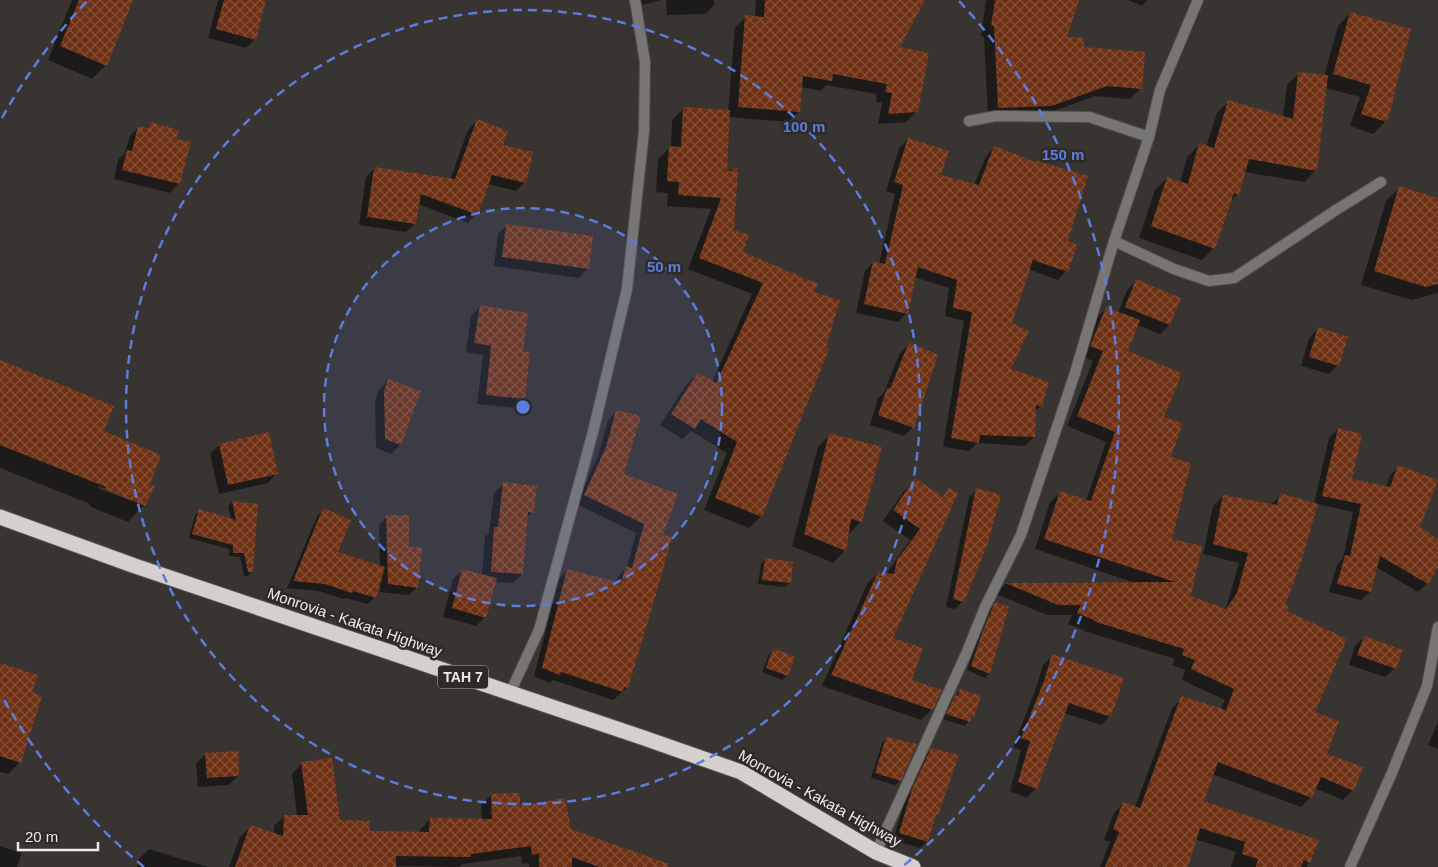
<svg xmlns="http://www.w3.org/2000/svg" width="1438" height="867" viewBox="0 0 1438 867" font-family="Helvetica,sans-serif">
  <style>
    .shadow { fill: #0007; fill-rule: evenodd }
    .building { fill: url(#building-cross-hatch) }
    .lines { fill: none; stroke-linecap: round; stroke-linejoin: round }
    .lane-casing { stroke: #55514f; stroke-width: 12 }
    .street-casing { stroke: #55514f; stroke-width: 12 }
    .highway-casing { stroke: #55514f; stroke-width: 17 }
    .lane { stroke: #787675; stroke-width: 10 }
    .street { stroke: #787675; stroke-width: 10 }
    .highway { stroke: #d5cfcd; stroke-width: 15 }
    .ring { fill: none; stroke: #5c7ddd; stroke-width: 2.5; stroke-dasharray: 9 6 }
    .labels { text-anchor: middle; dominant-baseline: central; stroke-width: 5; stroke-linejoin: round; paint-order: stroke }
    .shield { fill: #2e2a28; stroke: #b4b1b0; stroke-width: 1 }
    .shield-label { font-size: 14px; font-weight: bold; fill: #eeebea }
    .street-label { font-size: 15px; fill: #eeebea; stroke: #2e2a28 }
    .centre { fill: #5c7ddd; stroke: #2e2a28; stroke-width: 2.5 }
    .ring-label { font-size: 15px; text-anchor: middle; font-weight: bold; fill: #5c7ddd; stroke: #2e2a28; stroke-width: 5; stroke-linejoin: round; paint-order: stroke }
  </style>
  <defs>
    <pattern id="building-cross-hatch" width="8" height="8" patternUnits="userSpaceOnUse" patternTransform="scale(1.25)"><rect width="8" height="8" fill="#6f3114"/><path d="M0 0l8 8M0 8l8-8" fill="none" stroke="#844f36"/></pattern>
  </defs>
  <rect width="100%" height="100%" fill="#383432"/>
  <!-- shadow -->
  <g class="shadow">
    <path d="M72,0H126L106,65L92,79L48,60Z"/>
    <path d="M218,0H265L255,39L246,48L208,38Z"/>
    <path d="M641,0H661L642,5Z"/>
    <path d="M666,0H714V5L706,14L667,15Z"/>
    <path d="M756,0H924L898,48L916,112L906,122L878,124L882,103L876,102L877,94L826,85L821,91L801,87L799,112L788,122L728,117L726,172H729L734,168L733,230L742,253L813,293L761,516L749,528L704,510L727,453L691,431L682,439L660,425L686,385L698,373L712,382L752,294L688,269L711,209L667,206L668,193L656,192L658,159L669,148H671L672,120L684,108L728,111L735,27L746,17H755Z"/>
    <path d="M986,0H1078L1066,38L1141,88L1130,99L1095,96L1040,116L988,118L984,37L981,36Z"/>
    <path d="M1128,0H1147L1142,6Z"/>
    <path d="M1350,13L1393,99L1385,122L1373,134L1350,126L1360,97L1326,88L1316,170L1304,182L1244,172L1238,194L1229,203L1214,248L1202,260L1139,238L1155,190L1167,178L1180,183L1187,157L1199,145L1206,147L1217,113L1229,101L1283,117L1287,85L1299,73L1324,76L1338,26Z"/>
    <path d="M477,121L502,146L525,182L516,191L488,184L476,214L468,223L418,204L415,224L406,232L359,225L366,177L375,168L450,180L468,130Z"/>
    <path d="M150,123L175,140L179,183L170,193L114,179L118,160L125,153L130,136L139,127L145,129Z"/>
    <path d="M908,139L940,176L974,185L986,156L995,147L1034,163L1036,161L1066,242V271L1058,280L1028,269L1010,324L1009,370L1041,406L1034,412V437L1025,446L977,443L969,451L943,447L964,321L945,316L949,288L914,277L907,313L898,322L856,313L865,271L873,262L879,264L895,194L886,191L899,148Z"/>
    <path d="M1400,187L1438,199V293L1412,300L1361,285L1386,201Z"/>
    <path d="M507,225L588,268L579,278L494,266L498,234Z"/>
    <path d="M1136,281L1180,298L1169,325L1160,334L1137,325L1126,352L1163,417L1169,458L1170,540L1189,597L1224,610L1227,605L1239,563L1203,554L1213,506L1223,496L1270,505L1281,495L1314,504L1329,438L1338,429L1350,480L1386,487L1390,475L1399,467L1419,528L1438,540V565L1427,584L1418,592L1376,567L1370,592L1361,600L1329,592L1337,565L1343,558L1353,512L1317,504L1284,606L1325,754L1353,790L1343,800L1314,788L1311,797L1301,807L1212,774L1202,801L1317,841L1307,867H1231L1236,852L1195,839L1187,867H1100L1110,842L1104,840L1114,813L1124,803L1135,807L1172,708L1182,698L1220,710L1225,700L1182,680L1185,670L1172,665L1175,659L1084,631V630L1068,624L1072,615H1047L996,594L1005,584H1138L1035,549L1050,502L1061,492L1086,501L1106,442L1067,426L1093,361L1081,356L1096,318L1107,308L1118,313L1127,290Z"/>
    <path d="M480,307L521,353L524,399L515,408L477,404L483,355L466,352L471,316Z"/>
    <path d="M1318,329L1338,365L1329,374L1301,366L1309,338Z"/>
    <path d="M909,344L913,427L904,436L870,425L878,398L883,394L900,353Z"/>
    <path d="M0,361L102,432L144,505L128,522L89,506L90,504L0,468ZM99,486L134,500V502L98,488Z"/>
    <path d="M388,380L400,445L391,454L376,448L375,401L379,390Z"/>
    <path d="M617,411L623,475L661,536L658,583L627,688L613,700L553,680L550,683L534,676L559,579L567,570L616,583L618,577L627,567L636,533L576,504L598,456L608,420Z"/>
    <path d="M830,434L861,521L849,534L848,533L845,550L833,563L792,546L818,447Z"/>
    <path d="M219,445L277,473L268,483L219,494L210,454Z"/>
    <path d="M915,480L941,498L950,490L891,639L910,681L932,709L921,720L822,686L867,584L878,573L886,574L910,540L883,521L904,491Z"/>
    <path d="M504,483L533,512L526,518L522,574L513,583L494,582L485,617L476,626L443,617L453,579L463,570L482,575L485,537L489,533L494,493Z"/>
    <path d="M977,490L962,602L955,609L946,607L969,497Z"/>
    <path d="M232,502L257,505L252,571L248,576H244L240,557L229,556V549L189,538L195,515L199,511L231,520L228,506Z"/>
    <path d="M324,509L336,552L380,567L379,525L387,517L407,547L417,587L409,595L380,592V581L375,597L367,604L346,598L344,599L318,591L287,588L317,516Z"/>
    <path d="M765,559L790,583L785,587L758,584L761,564Z"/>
    <path d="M995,604L1008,608L989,674L985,678L967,670L979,635L991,608Z"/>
    <path d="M1364,637L1395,668L1385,677L1349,665L1355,646Z"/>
    <path d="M773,650L794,658L787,676L782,680L762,672L769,654Z"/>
    <path d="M1052,656L1110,716L1101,725L1064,713L1036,788L1027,798L1010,791L1021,750L1013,747L1035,691L1043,665Z"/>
    <path d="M0,664L30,693L20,762L8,774L0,772Z"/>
    <path d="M960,691L972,716L965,726L943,719L951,700Z"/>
    <path d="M1438,722V749L1428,745Z"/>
    <path d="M886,738L916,745L900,781L895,785L871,778L882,743Z"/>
    <path d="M931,749L937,814L934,817L927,841L920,848L893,840L906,797L924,756Z"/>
    <path d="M206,754L238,776L229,785L198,787L196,763Z"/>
    <path d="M302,763L339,821L369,832L420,833V830L430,819L482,820L481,805L491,795L652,867H529V863L522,864L521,856L463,864L459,867L394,866V867H229L240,837L251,826L274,834V826L284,816H297L292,774Z"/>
    <path d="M0,846L22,853L17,867H0Z"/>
    <path d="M149,849L208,867H137L139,859Z"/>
  </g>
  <!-- building -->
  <g class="building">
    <path d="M79,0H133L107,66L60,46Z"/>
    <path d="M224,0H266L256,40L216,29Z"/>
    <path d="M765,0H925L900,47L929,53L918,112L888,114L892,93L885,92L887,84L833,74L832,81L803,76L800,112L738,107L745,15L764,17Z"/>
    <path d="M995,0H1079L1067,37L1084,38V47L1145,52L1142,89L1107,86L1051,106L998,108L994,26H991Z"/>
    <path d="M1350,12L1411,29L1393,98H1394L1387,122L1361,114L1371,85L1333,74Z"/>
    <path d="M1298,72L1328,75L1317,171L1249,159L1239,195L1234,193L1215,249L1151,226L1167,177L1188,184L1199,143L1214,148L1228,100L1293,119Z"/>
    <path d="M683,107L730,110L727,171H732L733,167L738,168L734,230L749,235L743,252L818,284L814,292L840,300L826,347L829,349L762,517L715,498L737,442L701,419L695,429L671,414L698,372L716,383L763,283L699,258L721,198L678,195L679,182L667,181L669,146L681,147Z"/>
    <path d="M477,119L508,131L503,145L533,152L526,183L492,175L478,215L421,194L416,224L367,217L374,167L455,179Z"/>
    <path d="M150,122L179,130L176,139L191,142L180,184L122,170L127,150L132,151L138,126L148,128Z"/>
    <path d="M908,138L949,151L941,175L979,185L994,146L1035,162V160L1088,176L1068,241L1077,245L1068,272L1033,260L1012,323L1029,331L1011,369L1049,382L1042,407L1036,405L1035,437L980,435L979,443L951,438L972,312L953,308L957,280L918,267L908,314L864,304L873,261L885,264L903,185L894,182Z"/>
    <path d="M1399,186L1438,198V284L1426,287L1374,271Z"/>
    <path d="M506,224L593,236L589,269L502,257Z"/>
    <path d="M1136,279L1181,298L1170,325L1125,307Z"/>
    <path d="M480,305L528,313L523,352H530L525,399L486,395L491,346L474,343Z"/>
    <path d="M1106,307L1140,320L1128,351L1182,373L1164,417L1183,423L1171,457L1191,463L1172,539L1202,546L1191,596L1226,609L1237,593L1248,553L1213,544L1223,495L1277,505L1280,493L1318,504L1301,562L1285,605L1289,606L1287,611L1347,639L1315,712L1339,721L1327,754L1363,767L1354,791L1321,777L1312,798L1218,762L1204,801L1319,840L1310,863L1304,860L1301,867H1256L1258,859L1242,854L1245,842L1200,828L1188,867H1105L1119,832L1113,829L1123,802L1140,808L1181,696L1226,710L1234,689L1191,669L1195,660L1182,655L1184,649L1093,621L1094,620L1077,613L1081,605H1058L1005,583L1175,582L1044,539L1060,491L1091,501L1115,432L1077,416L1103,351L1090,346Z"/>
    <path d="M1318,327L1348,337L1339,366L1309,357Z"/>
    <path d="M909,342L938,355L914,428L878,415L887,388L890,389Z"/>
    <path d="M0,360L114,406L104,431L161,455L150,484L155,486L145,506L105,489L106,487L0,445Z"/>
    <path d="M388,379L421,391L401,445L385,439L384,391Z"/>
    <path d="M616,410L641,416L624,474L678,494L663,535L672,537L659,584L628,688L624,687L623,692L561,672L560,675L542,668L567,569L621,583L626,566L632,568L644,524L584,495L606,447Z"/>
    <path d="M1338,428L1362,434L1352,479L1390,487L1398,465L1438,480L1420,527L1438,539V567L1428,584L1380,556L1371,592L1337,584L1345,555L1350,556L1361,504L1322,496Z"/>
    <path d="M269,432L278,474L228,485L219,444Z"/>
    <path d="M829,433L882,447L862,522L851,519L846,551L804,534Z"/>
    <path d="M915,478L943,497L949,488L958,493L893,638L923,648L912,680L942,690L933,710L831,675L878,572L894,574L897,560L920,529L893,510Z"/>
    <path d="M503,482L537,486L534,513L528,512L523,574L491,572L494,527H498Z"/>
    <path d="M976,488L1001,495L988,543L964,602L953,599Z"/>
    <path d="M232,501L258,504L253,572H248L244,553H233V545L192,534L199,509L236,520Z"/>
    <path d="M323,508L351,520L338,552L385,567L376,598L353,591L352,593L325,584L293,581Z"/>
    <path d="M386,515H409V546L422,548L418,588L388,584Z"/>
    <path d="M765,558L793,562L791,583L762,580Z"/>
    <path d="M462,569L497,578L486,618L452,608Z"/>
    <path d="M995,602L1009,607L990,674L971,666L983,630Z"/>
    <path d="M1364,636L1403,650L1396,669L1357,655Z"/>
    <path d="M773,648L795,657L788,676L766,668Z"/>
    <path d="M1052,654L1124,678L1111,717L1069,703L1037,789L1018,782L1030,741L1021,738L1044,681Z"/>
    <path d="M0,663L38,675L32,692L42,696L21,763L0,756Z"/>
    <path d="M960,689L981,696L974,717L972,716L970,722L946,714L955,695L958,696Z"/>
    <path d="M886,737L917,744L901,781L875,773Z"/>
    <path d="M931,748L959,755L938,815H936L928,842L899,833L912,789Z"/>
    <path d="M238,751L239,776L207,778L205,753Z"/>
    <path d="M332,758L340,820L370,821V831L429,832L430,818L492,819L491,794L520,793V806L565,798L571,829L669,864L668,867H599L572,857V867H539V853L532,855L531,846L471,854V857L396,856V867H235L250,825L283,836L284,815H308L301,762Z"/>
  </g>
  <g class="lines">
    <defs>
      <g id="lane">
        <path d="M969,121L996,116L1089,117L1149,137"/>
        <path d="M1114,241L1174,269L1209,281L1234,278L1336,210L1381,182"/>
      </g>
      <g id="street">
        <path d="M510,693L539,630L593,432L627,289L644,131L645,62L635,0"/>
        <path d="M876,852L966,654L985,607L1021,535L1075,373L1114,241L1149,137L1160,90L1198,0"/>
        <path d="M1350,867L1391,775L1427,686L1438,627"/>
      </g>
      <path id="highway" d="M0,517L135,566L644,738L741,772L876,852L913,867"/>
    </defs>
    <!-- lane casing -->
    <use href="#lane" class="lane-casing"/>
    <!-- street casing -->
    <use href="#street" class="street-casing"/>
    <!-- highway casing -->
    <use href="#highway" class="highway-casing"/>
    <!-- lane -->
    <use href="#lane" class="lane"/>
    <!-- street -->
    <use href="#street" class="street"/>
    <!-- highway -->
    <use href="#highway" class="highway"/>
  </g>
  <!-- distance rings -->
  <circle cx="523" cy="407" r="199" fill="#5c7ddd" fill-opacity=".12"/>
  <g class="ring">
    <circle cx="523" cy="407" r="199"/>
    <circle cx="523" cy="407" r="397"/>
    <path d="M144 867A596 596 0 0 1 2 696M2 118A596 596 0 0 1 87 1M959 1A596 596 0 0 1 902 867"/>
  </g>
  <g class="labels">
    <!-- shield labels -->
    <rect class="shield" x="438" y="665.5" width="50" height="23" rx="4"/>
    <g class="shield-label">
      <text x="463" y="677">TAH 7</text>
    </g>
    <!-- street labels -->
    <g class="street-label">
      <text transform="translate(355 622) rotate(19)">Monrovia - Kakata Highway</text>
      <text transform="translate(820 798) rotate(29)">Monrovia - Kakata Highway</text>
    </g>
  </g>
  <circle cx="523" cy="407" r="8" class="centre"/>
  <g class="ring-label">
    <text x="804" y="132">100 m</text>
    <text x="1063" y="160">150 m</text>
    <text x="664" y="272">50 m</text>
  </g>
  <!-- scale -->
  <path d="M18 842v8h80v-8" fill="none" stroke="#eeebea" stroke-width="2.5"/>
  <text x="25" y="842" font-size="15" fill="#eeebea" stroke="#2e2a28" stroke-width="4" paint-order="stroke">20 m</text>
</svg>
